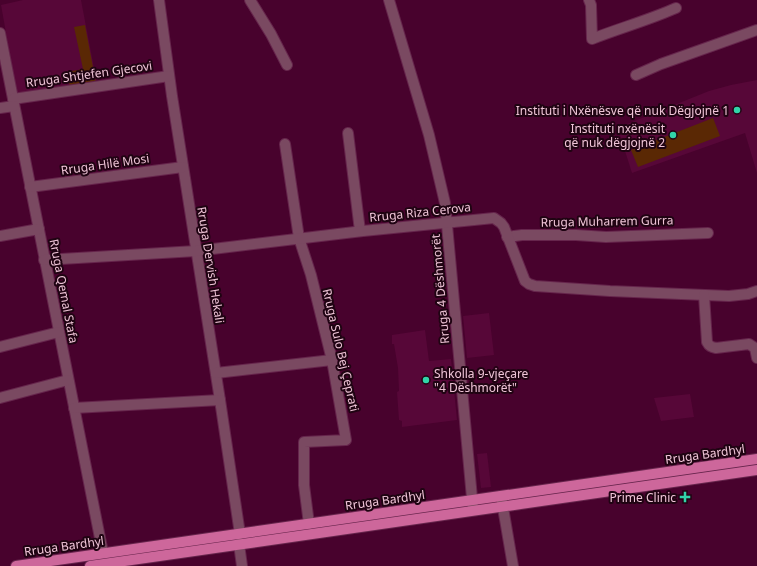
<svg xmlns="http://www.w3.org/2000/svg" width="757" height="566" viewBox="0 0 757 566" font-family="'Noto Sans',sans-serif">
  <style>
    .built { fill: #570738 }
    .green { fill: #5a2804 }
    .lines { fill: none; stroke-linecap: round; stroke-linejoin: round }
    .minor-casing { stroke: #66254c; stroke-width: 12 }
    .major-casing { stroke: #66254c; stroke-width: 12 }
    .minor { stroke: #7a4961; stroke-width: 10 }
    .major { stroke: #cd679b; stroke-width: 10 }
    .poi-dot { fill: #31d4a9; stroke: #1f0412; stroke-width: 1.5 }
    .labels { text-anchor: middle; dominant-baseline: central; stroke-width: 4; stroke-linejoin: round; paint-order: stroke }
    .street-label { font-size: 12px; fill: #efc4d7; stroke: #1f0412 }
    .poi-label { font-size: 12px; fill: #efc4d7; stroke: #1f0412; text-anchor: end }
  </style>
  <rect width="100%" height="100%" fill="#48022d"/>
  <!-- built -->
  <g class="built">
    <path d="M23,0H81L97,84L17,94L1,5Z"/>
    <path d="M757,80V173L745,133L632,173L619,132L622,126L709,91L731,85Z"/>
    <path d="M489,313L494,355L467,358L463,316Z"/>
    <path d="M425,330L429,361L451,359L457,420L402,427V421L399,420L397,392L399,391L398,368L394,344H392V335Z"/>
    <path d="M690,394L694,417L661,421L654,398Z"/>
    <path d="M487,453L491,487L481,488L477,454Z"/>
  </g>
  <!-- green -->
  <g class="green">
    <path d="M85,25L96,83L70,87L67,72L83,69L74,27Z"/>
    <path d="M713,118L720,136L638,167L631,150Z"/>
  </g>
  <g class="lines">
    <defs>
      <g id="minor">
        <path d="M159,0L172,96L220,400L240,534"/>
        <path d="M250,0L271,34L287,65"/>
        <path d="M389,0L429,135L445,203L473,509"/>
        <path d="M589,0L591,5L592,39C620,28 649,20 676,8"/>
        <path d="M0,33L103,553"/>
        <path d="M636,75L661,64L757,30"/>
        <path d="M13,99L169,76"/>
        <path d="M0,108L14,106"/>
        <path d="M348,133L360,231"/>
        <path d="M285,144L299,238L311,275L332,360L346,440L304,442V485L309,524"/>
        <path d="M30,187L183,167"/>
        <path d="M0,236L39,229"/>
        <path d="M507,237L522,235H576L606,237L708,233"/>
        <path d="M44,260L196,251L363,231L494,218L501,223L504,227L525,281L529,284L535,286L610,291L729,296L748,294L757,291"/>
        <path d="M704,295L707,342C709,346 711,347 716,348L749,344L755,348L757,358"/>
        <path d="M0,347L59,332"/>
        <path d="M216,373L332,360"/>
        <path d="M0,398L68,380"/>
        <path d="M74,408L220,400"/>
        <path d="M501,496L513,566"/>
        <path d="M239,544L242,566"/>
      </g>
      <g id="major">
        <path d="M16,566L757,459"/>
        <path d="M90,566L757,470"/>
      </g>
    </defs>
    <!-- minor casing -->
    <use href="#minor" class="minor-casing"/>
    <!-- major casing -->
    <use href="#major" class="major-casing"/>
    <!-- minor -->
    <use href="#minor" class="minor"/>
    <!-- major -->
    <use href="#major" class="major"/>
  </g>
  <!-- markers -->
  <g class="poi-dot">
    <circle cx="737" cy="110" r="4"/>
    <circle cx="673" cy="135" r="4"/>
    <circle cx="426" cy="380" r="4"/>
    <path d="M683 491h4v4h4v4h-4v4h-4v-4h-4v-4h4z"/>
  </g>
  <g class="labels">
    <!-- street labels -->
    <g class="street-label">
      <text transform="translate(89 74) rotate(-8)">Rruga Shtjefen Gjecovi</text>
      <text transform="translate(105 164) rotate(-8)">Rruga Hilë Mosi</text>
      <text transform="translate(420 212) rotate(-6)">Rruga Riza Cerova</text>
      <text transform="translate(607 221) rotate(-1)">Rruga Muharrem Gurra</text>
      <text transform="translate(211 265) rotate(81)">Rruga Dervish Hekali</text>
      <text transform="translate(440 289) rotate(-95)">Rruga 4 Dëshmorët</text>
      <text transform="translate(64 291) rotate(79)">Rruga Qemal Stafa</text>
      <text transform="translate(341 350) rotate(77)">Rruga Sulo Bej Çeprati</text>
      <text transform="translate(705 454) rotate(-8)">Rruga Bardhyl</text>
      <text transform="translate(385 500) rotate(-8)">Rruga Bardhyl</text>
      <text transform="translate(64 546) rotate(-8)">Rruga Bardhyl</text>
    </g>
    <!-- poi labels -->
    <g class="poi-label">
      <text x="729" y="110">Instituti i Nxënësve që nuk Dëgjojnë 1</text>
      <text x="665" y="128">Instituti nxënësit<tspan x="665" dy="14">që nuk dëgjojnë 2</tspan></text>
      <text x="434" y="373" text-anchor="start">Shkolla 9-vjeçare<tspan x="434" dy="14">"4 Dëshmorët"</tspan></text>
      <text x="676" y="497">Prime Clinic</text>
    </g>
  </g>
</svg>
